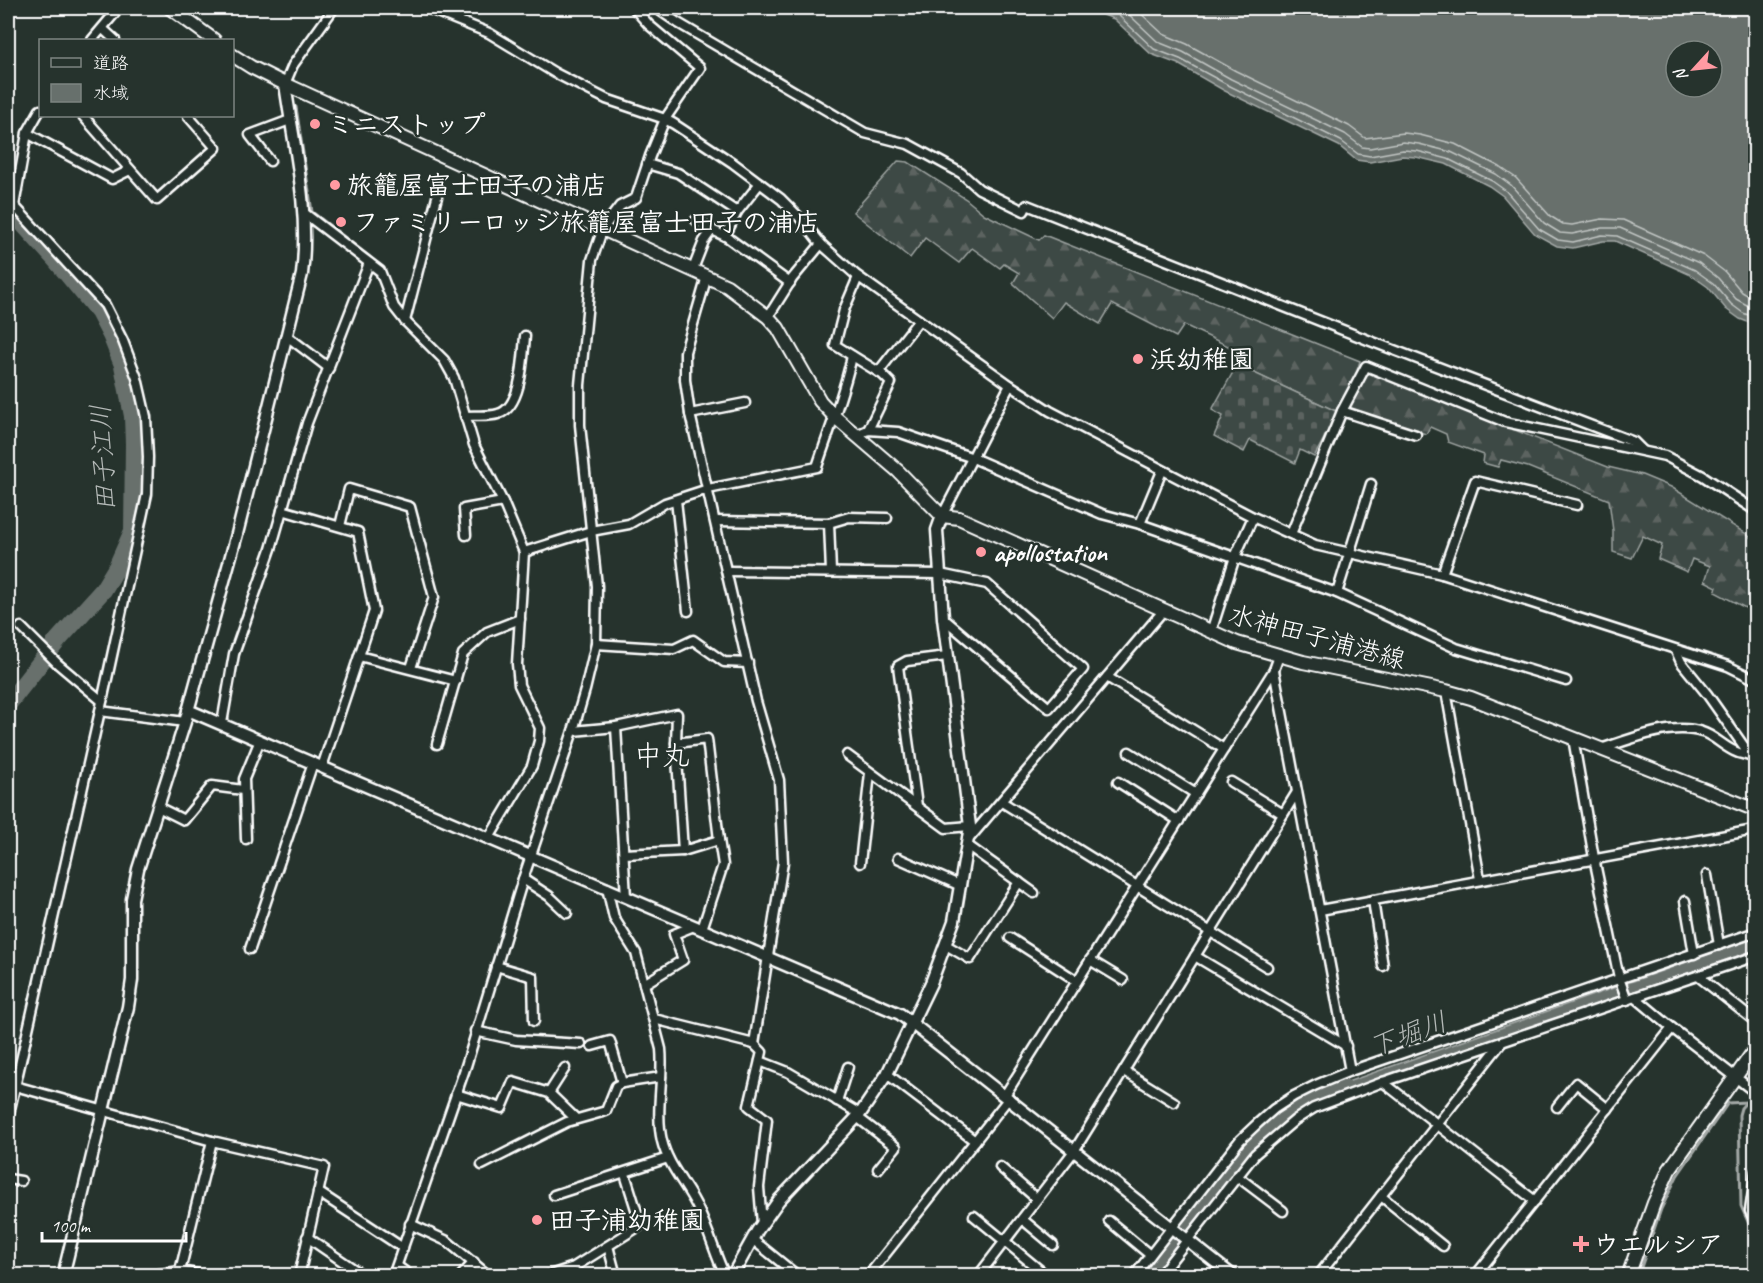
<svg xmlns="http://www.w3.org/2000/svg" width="1763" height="1283" viewBox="0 0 1763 1283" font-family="Caveat,'Klee One',sans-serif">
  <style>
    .forest { fill: url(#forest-firs); stroke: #9ea4a2; stroke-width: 1.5 }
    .cemetery { fill: url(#cemetery-stones); stroke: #9ea4a2; stroke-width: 1.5 }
    .water { fill: #67706c; stroke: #a4a9a7; stroke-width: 1.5; fill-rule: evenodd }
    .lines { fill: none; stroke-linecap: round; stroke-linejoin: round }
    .shore { stroke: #c2c6c4; stroke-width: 1.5 }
    .stream { stroke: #a4a9a7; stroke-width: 3 }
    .river { stroke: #67706c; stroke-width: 18 }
    .minor-casing { stroke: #fff; stroke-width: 13 }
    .tertiary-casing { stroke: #fff; stroke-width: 15 }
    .secondary-casing { stroke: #fff; stroke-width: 16 }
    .minor { stroke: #26332d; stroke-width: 8 }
    .tertiary { stroke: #26332d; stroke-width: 10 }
    .secondary { stroke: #26332d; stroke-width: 12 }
    .poi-dot { fill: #ff9aa2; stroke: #26332d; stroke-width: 2 }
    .labels { text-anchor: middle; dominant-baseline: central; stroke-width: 5; stroke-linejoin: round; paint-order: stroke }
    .poi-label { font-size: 26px; font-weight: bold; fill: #fff; stroke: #26332d; text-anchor: start }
    .street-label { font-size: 26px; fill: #fff; stroke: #26332d }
    .water-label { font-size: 27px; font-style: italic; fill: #b3b8b6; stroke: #26332d }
    .quarter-label { font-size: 28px; fill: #fff; stroke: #26332d }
  </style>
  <defs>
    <pattern id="forest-firs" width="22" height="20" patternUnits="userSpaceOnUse" patternTransform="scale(1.5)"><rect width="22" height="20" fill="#3e4944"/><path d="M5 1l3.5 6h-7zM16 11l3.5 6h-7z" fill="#5b6460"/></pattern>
    <pattern id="cemetery-stones" width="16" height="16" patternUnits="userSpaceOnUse" patternTransform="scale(1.5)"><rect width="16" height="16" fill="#3e4944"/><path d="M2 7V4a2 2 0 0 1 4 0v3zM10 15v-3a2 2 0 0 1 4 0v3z" fill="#5b6460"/></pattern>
  </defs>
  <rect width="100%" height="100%" fill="#26332d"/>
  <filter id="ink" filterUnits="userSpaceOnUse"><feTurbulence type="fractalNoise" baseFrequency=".0167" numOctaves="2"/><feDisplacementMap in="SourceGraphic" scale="12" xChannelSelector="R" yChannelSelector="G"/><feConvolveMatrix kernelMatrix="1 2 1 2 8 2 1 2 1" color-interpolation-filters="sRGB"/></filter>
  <g filter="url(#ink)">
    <!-- forest -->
    <path class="forest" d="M898,161L908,162L966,199L984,214L1039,240L1044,235L1360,361L1358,368L1608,467L1642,475L1671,487L1745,533L1755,541V613L1715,592L1717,587L1705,581L1710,566L1692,559L1687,572L1658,559L1662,545L1643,536L1632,558L1613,552V531L1609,500L1528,467L1501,460L1498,467L1483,463L1484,455L1448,442L1446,434L1430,427L1426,434L1341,406L1338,412L1237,365L1243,353L1184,325L1176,337L1112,304L1100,324L1064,302L1052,318L1013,283L1019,273L1004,264L1000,268L972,248L959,263L925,238L910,258L853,212Z"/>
    <!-- cemetery -->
    <path class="cemetery" d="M1237,365L1338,412L1314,457L1300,450L1295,463L1250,440L1244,452L1214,436L1223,416L1212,410Z"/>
    <!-- water -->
    <g class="water">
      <path d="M1085,8H1755V325L1740,319L1726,309L1708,287L1691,275L1615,241H1603L1573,248L1557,246L1535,234L1503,196L1489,186L1446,164L1416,157L1402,156L1370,162L1356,160L1339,146L1225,91L1178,64L1151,54L1114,19ZM1676,51H1712V87H1676Z"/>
      <path d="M1755,938V950L1320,1099L1316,1093Z"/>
    </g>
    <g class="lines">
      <!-- shore -->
      <g class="shore">
        <path d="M1102,8L1117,14L1154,49L1180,59L1228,85L1341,141L1358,154L1370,156L1403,150L1417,151L1448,159L1492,181L1506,191L1539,229L1558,240L1573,242L1602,235L1617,236L1695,270L1713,283L1731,304L1743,313L1756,318"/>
        <path d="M1122,8L1158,42L1183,52L1231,79L1345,134L1362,147L1370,148L1403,142L1419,144L1451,152L1496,174L1511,185L1544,223L1560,233L1572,234L1602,228H1620L1699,263L1718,278L1736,299L1756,310"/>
        <path d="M1135,8L1163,34L1187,44L1236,71L1349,126L1365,138L1404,133L1420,135L1455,144L1500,167L1516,178L1550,216L1563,224L1572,225L1602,219L1623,220L1704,256L1725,272L1742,292L1756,300"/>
      </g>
      <!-- stream -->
      <g class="stream">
        <path d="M296,107L312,212L370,257"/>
        <path d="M1749,1099L1741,1108L1739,1115L1741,1206L1756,1240"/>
        <path d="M1638,1276L1661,1209L1677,1176L1728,1103L1747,1102"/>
      </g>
      <!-- river -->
      <g class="river">
        <path d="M8,207L56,260L99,312L111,335L123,365L133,416L134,444L133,531L117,567L103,590L58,640L8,704"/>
        <path d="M1146,1276L1252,1142L1272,1122L1297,1103L1340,1085"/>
      </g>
      <defs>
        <g id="minor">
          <path d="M427,8L489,33L555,73L606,99L665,119L674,124L733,163L781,199L803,221L821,244L792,279L768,317"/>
          <path d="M656,8L678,23L865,133L908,144L961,173L979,189L1024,211L1027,205L1373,342L1634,442L1643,451"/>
          <path d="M103,29L115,40"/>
          <path d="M92,40L119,8"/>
          <path d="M285,84L293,65L334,8"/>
          <path d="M83,116L157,200L216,148L188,116"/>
          <path d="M27,133L112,179L130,170"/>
          <path d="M270,161L250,135L290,120"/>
          <path d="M647,164L678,173L737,212"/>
          <path d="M8,199L105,305L123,341L137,378L146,417L148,457L147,494L100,711L8,1118"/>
          <path d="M14,206L27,133L40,110"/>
          <path d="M304,213L380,271L394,307L405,321L444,360L454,378L474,445L503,502L524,552L517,664L519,685L540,728L539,741L532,766L489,838"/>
          <path d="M696,220L712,230"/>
          <path d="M725,236L737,212L760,183"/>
          <path d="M821,244L856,275L1010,385L1050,411L1253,517L1315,545L1442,574L1728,666L1756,680"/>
          <path d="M695,264L704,241L712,230L727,237L790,283"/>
          <path d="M707,276L685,352V380L690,414L756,701L779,780L783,862L754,1044"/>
          <path d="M858,277L844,310L835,345L880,373"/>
          <path d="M405,321L437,197"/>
          <path d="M287,336L329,368"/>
          <path d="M1342,411L1416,435"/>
          <path d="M690,414L745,403"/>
          <path d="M465,416C475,415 488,417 498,414C522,408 523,357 525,336"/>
          <path d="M868,430L891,383L879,371L919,320"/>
          <path d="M856,435L868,430L898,432L973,458L1102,514L1140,524L1337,593L1456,648L1566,681"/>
          <path d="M676,500L688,611"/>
          <path d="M282,510L358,532L374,611L322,767"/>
          <path d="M942,516L1010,385"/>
          <path d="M716,521L829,523L849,517L887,518"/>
          <path d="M829,523L831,572"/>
          <path d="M1140,524L1162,471"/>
          <path d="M340,526L349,489L410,507L434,597L411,668"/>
          <path d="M1291,534L1342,411L1366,366L1505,422L1665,456L1703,476L1756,511"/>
          <path d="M466,535L464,509L503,502"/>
          <path d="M524,552L591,531L629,524L665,503L708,489L817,467C829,430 844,394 852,356"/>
          <path d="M727,571L940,574L987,584L1083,669L1049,708L943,618"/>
          <path d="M1442,574L1475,481L1577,505"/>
          <path d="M1337,593L1371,484"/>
          <path d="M21,627L58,664L102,701"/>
          <path d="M1211,632L1235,557L1253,517"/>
          <path d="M596,644L674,649L693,640L724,662L748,663"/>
          <path d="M1676,651L1681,662L1707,694L1750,755"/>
          <path d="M359,656L456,681"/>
          <path d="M1279,656L1274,670L1350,1071"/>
          <path d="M1107,677L1224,749"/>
          <path d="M1446,691L1480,879"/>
          <path d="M100,711L185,722"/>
          <path d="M222,723L234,654L271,549L307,423L369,263"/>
          <path d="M616,727L626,897"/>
          <path d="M573,731L616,727L677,714L676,743L707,739L719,840L683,851L624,854"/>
          <path d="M1573,738L1594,858L1619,978L1627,1000"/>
          <path d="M676,743L683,851"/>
          <path d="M437,744L463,654L487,632L520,619"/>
          <path d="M1601,749C1630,739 1672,722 1702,732C1713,735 1723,746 1734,751C1741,755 1748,754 1756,759"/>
          <path d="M1129,752L1196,794"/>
          <path d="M847,755L946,828L970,826"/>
          <path d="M1118,782L1179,821"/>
          <path d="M1231,782L1283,814"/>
          <path d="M1002,802L1267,967"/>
          <path d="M917,806L898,666L907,661L947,656"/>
          <path d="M158,807L184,820L212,786L243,790"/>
          <path d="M246,839L244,779L260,740"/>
          <path d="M968,840L1163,611"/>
          <path d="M967,845L1034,893"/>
          <path d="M898,858L961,886"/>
          <path d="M860,863L870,773"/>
          <path d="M1707,875L1719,945"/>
          <path d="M523,879L549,896L567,913"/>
          <path d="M607,888L614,918L636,953L661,1049C664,1079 655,1111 662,1141C668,1167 689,1187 699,1211C709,1232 715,1254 725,1276"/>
          <path d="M1373,900L1383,966"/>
          <path d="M1685,901L1694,954"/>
          <path d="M1320,910L1754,830L1756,827"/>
          <path d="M702,929L723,865L719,840"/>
          <path d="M1010,938L1077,981"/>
          <path d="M946,945L970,959L1019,882"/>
          <path d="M250,949L313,763"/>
          <path d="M1195,956L1346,1046"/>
          <path d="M1090,960L1123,980"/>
          <path d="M496,966L533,977L534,1021"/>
          <path d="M1698,976L1756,1022"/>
          <path d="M644,984L683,960L674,934L694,926"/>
          <path d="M1635,997L1672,1028L1756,1093"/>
          <path d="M654,1019L754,1044L762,1052L749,1106L767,1120L759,1187L762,1224"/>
          <path d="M475,1031L516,1040L581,1044"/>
          <path d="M592,1046L610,1041L622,1083"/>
          <path d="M760,1061L788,1072L860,1114"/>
          <path d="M1124,1071L1174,1102"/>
          <path d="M887,1074L975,1141"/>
          <path d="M1383,1082L1535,1201"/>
          <path d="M15,1086L212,1141L324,1167L299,1276"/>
          <path d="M549,1093L565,1068"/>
          <path d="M456,1094L502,1108L513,1082L549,1093L576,1119"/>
          <path d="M1005,1095L1274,670"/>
          <path d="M837,1101L848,1067"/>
          <path d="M1557,1107L1576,1083L1608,1109"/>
          <path d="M857,1117L896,1147L878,1169"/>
          <path d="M482,1165L567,1122L606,1111L616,1086L622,1083L661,1077"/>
          <path d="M1000,1167L1037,1199"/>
          <path d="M1756,1171L1750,1211L1756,1223"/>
          <path d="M1237,1176L1283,1211"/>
          <path d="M8,1179L21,1181"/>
          <path d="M318,1192L403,1248"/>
          <path d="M554,1195L668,1158"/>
          <path d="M1381,1196L1443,1246"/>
          <path d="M974,1216L1047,1276"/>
          <path d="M1022,1219L1053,1245"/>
          <path d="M1109,1221L1150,1255"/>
          <path d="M410,1224L447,1241L489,1276"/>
          <path d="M307,1237L364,1276"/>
          <path d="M752,1239L798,1276"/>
          <path d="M608,1246L616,1276"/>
          <path d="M397,1266L411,1276"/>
          <path d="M180,1271L212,1141"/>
          <path d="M147,1276L180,1271L207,1276"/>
          <path d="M393,1276L466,1066L523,879L573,731L585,690L596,644L597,586L580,425V385L592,260L603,228L620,206L636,198L650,156L665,119L700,68L649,25L634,8"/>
          <path d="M461,1276L474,1262"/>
          <path d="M547,1276L574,1267L641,1225L625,1174"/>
          <path d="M868,1276L1009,1098"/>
          <path d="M978,1276L1074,1151L1297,792"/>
          <path d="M1134,1276L1240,1140L1258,1123L1274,1109L1294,1096L1316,1085L1350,1071L1756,932"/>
          <path d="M1159,1276L1255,1154L1295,1120L1314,1108L1383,1082L1756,956"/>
          <path d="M1318,1276L1502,1042"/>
          <path d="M1475,1276L1672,1028"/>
        </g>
        <g id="tertiary">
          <path d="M188,710L900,1014L1233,1276"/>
          <path d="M63,1276L128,1007L132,980V899L138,869L185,722L237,534L302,274C310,210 294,147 285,84"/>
          <path d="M732,1276L757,1231L779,1200L860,1114L887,1074L931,983L954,921L970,826L943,618L937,530L942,516"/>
        </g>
        <g id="secondary">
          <path d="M170,8L214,40"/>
          <path d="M232,55L251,67L285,84L727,286L768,317L778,328L820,401L835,417L898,471L942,516L959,518L1237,643L1303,662L1446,691L1471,698L1756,810"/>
          <path d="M1628,1276L1654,1203L1669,1170L1756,1048"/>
        </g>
      </defs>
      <!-- minor casing -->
      <use href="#minor" class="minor-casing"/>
      <!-- tertiary casing -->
      <use href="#tertiary" class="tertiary-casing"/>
      <!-- secondary casing -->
      <use href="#secondary" class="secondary-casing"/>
      <!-- minor -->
      <use href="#minor" class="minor"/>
      <!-- tertiary -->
      <use href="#tertiary" class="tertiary"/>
      <!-- secondary -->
      <use href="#secondary" class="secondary"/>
    </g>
  </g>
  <!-- markers -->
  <g class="poi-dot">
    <circle cx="315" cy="124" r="6"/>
    <circle cx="335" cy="185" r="6"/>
    <circle cx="341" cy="222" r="6"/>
    <circle cx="1138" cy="359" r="6"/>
    <circle cx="981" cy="552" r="6"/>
    <circle cx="537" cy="1220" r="6"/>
    <path d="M1578 1235h6v6h6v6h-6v6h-6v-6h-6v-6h6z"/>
  </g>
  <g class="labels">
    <!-- poi labels -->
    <g class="poi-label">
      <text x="327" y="124">ミニストップ</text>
      <text x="347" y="185">旅籠屋富士田子の浦店</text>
      <text x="353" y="222">ファミリーロッジ旅籠屋富士田子の浦店</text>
      <text x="1150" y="359">浜幼稚園</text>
      <text x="993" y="552">apollostation</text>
      <text x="549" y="1220">田子浦幼稚園</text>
      <text x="1593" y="1244">ウエルシア</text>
    </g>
    <!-- street labels -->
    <g class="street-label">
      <text transform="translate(1317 637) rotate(15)">水神田子浦港線</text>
    </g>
    <!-- water labels -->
    <g class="water-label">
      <text transform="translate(103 458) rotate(-93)">田子江川</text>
      <text transform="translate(1408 1034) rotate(-20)">下堀川</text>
    </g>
    <!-- quarter labels -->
    <g class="quarter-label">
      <text x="662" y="755">中丸</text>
    </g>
  </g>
  <!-- margin -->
  <rect width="1763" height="1283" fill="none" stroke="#26332d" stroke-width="30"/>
  <rect x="15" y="15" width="1733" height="1253" fill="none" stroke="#fff" stroke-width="2" filter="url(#ink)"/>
  <!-- legend -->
  <rect x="39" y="39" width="195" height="78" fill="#26332d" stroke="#7d8581" stroke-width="1.5"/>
  <rect x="51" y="58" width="30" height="9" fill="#26332d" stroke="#7d8581" stroke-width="1.5"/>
  <text x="93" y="69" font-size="18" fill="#ffffff">道路</text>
  <rect x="51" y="84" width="30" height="18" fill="#67706c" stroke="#7d8581" stroke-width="1.5"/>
  <text x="93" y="99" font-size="18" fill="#ffffff">水域</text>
  <!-- north arrow -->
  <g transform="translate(1694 69) rotate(243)"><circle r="28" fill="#26332d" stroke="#7d8581" stroke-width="1.5"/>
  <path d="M0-4.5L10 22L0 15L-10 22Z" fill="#ff9aa2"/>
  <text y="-9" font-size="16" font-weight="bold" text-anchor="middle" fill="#ffffff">N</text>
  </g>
  <!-- scale -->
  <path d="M42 1232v9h144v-9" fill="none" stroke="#ffffff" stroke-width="3"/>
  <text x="51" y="1232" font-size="18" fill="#ffffff" stroke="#26332d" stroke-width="4.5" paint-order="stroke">100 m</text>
</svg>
